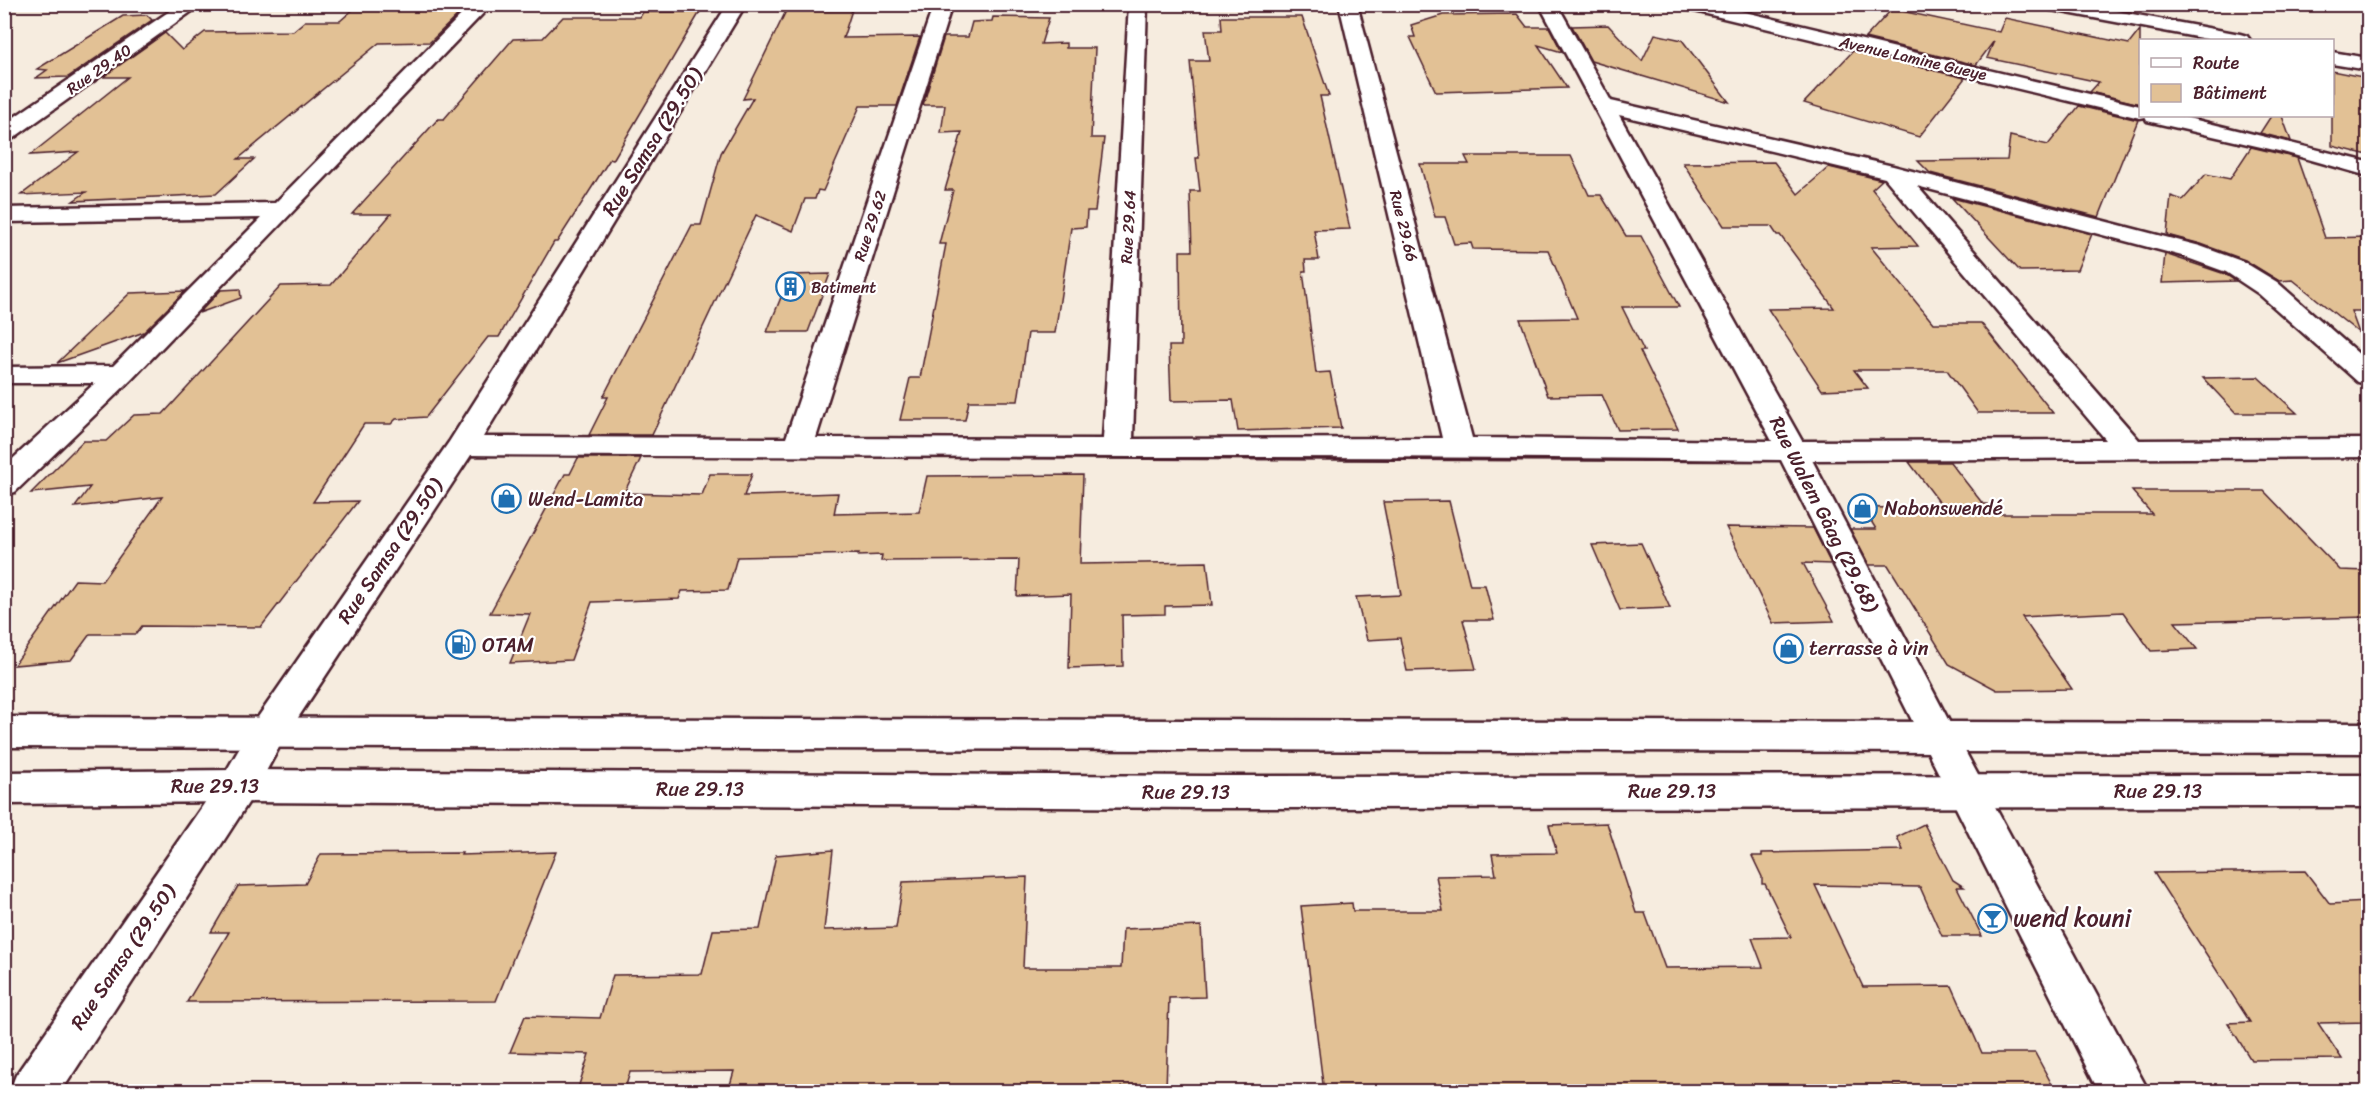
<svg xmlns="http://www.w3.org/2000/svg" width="2373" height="1096" viewBox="0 0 2373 1096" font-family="Sriracha,sans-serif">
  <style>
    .building { fill: #e2c195; stroke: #4a1f2b; stroke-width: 1.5 }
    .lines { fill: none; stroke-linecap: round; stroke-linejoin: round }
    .street-casing { stroke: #4a1f2b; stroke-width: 5 }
    .secondary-casing { stroke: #4a1f2b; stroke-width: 5 }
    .street { fill: #fff; fill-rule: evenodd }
    .secondary { fill: #fff; fill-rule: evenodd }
    .labels { text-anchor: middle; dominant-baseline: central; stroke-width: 4.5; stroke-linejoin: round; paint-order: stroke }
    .far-street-label { font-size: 16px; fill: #4a1f2b; stroke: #fff }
    .far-poi-label { font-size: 16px; fill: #4a1f2b; stroke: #fff; text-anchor: start }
    .street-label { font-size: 20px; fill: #4a1f2b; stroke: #fff }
    .poi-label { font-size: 20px; fill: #4a1f2b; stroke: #fff; text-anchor: start }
    .near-poi-label { font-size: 24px; fill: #4a1f2b; stroke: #fff; text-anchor: start }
  </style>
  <rect width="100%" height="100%" fill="#f6ecdf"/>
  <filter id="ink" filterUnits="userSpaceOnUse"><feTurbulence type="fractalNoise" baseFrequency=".0167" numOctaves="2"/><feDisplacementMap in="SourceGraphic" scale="12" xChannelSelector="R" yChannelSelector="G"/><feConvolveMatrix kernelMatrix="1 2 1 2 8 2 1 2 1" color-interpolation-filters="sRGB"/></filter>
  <g filter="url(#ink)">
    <!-- building -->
    <g class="building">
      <path d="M356,7H466L430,42L379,43L238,159H254L216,194L73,201L86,192L21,195L78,152L30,155L128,77H103L165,33L182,50L205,32L293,31L305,21H340Z"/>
      <path d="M1892,9L1999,32L2005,18L2129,44L2140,30V104L2090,92L2099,82L1987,58L1994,41L1976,65L1865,38Z"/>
      <path d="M852,10L843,38L920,37L897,106H860L823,191L818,190L815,199H805L793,231L756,215L652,435H589L608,397H603L692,225H701L721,153L753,98L743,99L786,11Z"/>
      <path d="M643,12H700L613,160L610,159L557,242H554L499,337H488L426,417L396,419L391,424H364L313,502L358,501L261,627L142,626L136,634H90L71,660L14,665L75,580L102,581L162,497L75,507L90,487L31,493L83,441H106L134,415L163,414L281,286L331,285L391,214H352L438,119H444L513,39L543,38L563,17H640Z"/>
      <path d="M1517,14L1527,27H1549L1562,52L1538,45L1567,88L1436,92L1410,37H1415L1411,25L1443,15Z"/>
      <path d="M147,15L152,20L68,77L36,78L47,70L37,69L123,16Z"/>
      <path d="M993,17L1049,18L1041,44L1066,43V48H1095L1091,138H1104L1095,211H1087L1086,227L1071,228L1055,333H1028L1018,401H969L965,420H900L910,378H920L946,244H939L953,190H945L962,132L941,133L945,105H923L944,37H968L972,22L992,21Z"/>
      <path d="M1221,17H1302L1329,96H1320L1350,229L1314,230L1319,260H1305L1306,271H1303L1316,373L1330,372L1341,428L1238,431L1233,400L1171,401L1169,346H1181L1180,251H1192L1190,191H1200L1196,158H1199L1190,61H1209L1205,30H1222Z"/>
      <path d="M1608,25L1642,61L1655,34L1682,40L1729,102L1591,61L1572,26Z"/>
      <path d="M1853,51L1965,78L1919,137L1804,103Z"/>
      <path d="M2332,71L2368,78V155L2332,146Z"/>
      <path d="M2079,106L2138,120L2099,217L1930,173L1918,161L2007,160L2010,136L2048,145Z"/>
      <path d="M2271,116H2282L2291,141L2260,133Z"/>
      <path d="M2251,147L2297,158L2325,238L2368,237V311H2351L2359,333L2293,280L2279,281L2245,260L2201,244L2167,235L2171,196L2183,200L2206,174L2230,179Z"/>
      <path d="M1465,156H1571L1589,195H1601L1626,236H1641L1679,307H1622L1644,351H1640L1678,429L1618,430L1602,395L1548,396L1520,319L1577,318L1548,250L1473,249L1471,243L1454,244L1445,217H1435L1420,164H1469Z"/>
      <path d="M1774,162L1798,194L1829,167L1882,180L1872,189L1918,246L1871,247L1933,323H1981L2053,413H1978L1947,370H1854L1868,388L1822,390L1768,309L1834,308L1780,235H1777L1771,226H1724L1683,163Z"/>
      <path d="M1952,198L2092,234L2077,270L2020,271Z"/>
      <path d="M2165,254L2225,274L2236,281L2162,283Z"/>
      <path d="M830,274L808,332H767L790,275Z"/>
      <path d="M240,289L241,298L199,313L221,290Z"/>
      <path d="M185,291L144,332L57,363L130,293Z"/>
      <path d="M2258,377L2297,413H2236L2203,378Z"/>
      <path d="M578,458H641L624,493L702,495L710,474H752L744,496L838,493L834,514L919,512L927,476L1083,475L1080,564L1207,562L1212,605L1165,606V614L1122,615L1123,666L1069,668L1071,594L1017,596L1019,560L881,561L882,555L858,556L859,554L737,557L728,590L682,591L679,599L592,602L571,660L510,663L530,614L490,613L565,474H570Z"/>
      <path d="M1909,462H1950L1983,504H1987L1994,514H2152L2132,491H2264L2340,570L2368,571V617L2175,622L2197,649L2151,651L2123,612L2022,617L2072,689L1997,690L1949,664L1888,565H1869L1850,529H1876L1863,508L1943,507Z"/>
      <path d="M1449,501L1470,585H1485L1494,620H1463L1476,669L1407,671L1400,638L1367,640L1356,597L1401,595L1383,502Z"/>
      <path d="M1726,527L1813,528L1831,564L1803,563L1834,621L1773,623Z"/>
      <path d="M1641,543L1670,608L1620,610L1592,545Z"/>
      <path d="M1607,823L1636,913H1645L1665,968L1763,967L1752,938L1791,937L1765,884H1762V877L1752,856H1762V853L1903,850L1897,837L1924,824L1953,880L1964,887H1957L1982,936H1942L1920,887L1815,885L1863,987L1952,986L1982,1053H2035L2056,1092H1913L1911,1087L1823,1088L1822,1086L1716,1087L1717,1092H1324L1301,906L1352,903L1353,911H1443L1436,876L1496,875L1492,854L1557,853L1549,825Z"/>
      <path d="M833,850L824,930L896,928L903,882L1027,877L1023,968H1121L1123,929L1201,926L1205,997L1169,998L1166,1089L1121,1087V1092H728L734,1071L630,1072L625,1089L577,1091L589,1054L510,1052L525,1016L600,1018L613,975L702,974L713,930L760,929L776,855Z"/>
      <path d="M556,852L496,1001L187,1002L229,932H211L238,886L305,884L321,854L462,853L461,855Z"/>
      <path d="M2305,871L2330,904L2368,902V1022L2318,1023L2342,1059L2251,1060L2228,1023L2250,1022L2154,873Z"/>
    </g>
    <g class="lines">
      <defs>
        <g id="street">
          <path d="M180,4H202L12,139L4,140V124Z"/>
          <path d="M472,4H492L131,380L15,492L4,495V467L95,383H4V367L113,366L261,218L4,222V208L275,203Z"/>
          <path d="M728,4H746L483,437L786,438L934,4H952L816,438L1103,439L1129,4H1147L1133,439L1442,438L1339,4H1357L1472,438L1772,441L1539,4H1557L1611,101L1893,166L2200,246L2244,262L2277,282L2368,362V384L2358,382L2259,294L2226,272L2182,256L1917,186L2139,440L2368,439V457L1812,460L1952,727L2149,1092H2099L1781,460C1345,455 908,458 471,455L282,742L252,797L61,1092H9L16,1075L224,775L256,720L449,442ZM1619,115L1885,178L2106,440L1802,441Z"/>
          <path d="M1677,4H1711L2140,106V116H2180L2368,162V176L2283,152L2147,121L2145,117L2140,118L1686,9Z"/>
          <path d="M2037,4H2078L2240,34L2247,36L2250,40H2212L2046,9Z"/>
          <path d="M2332,52L2368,58V70L2332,64Z"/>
        </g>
        <g id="secondary">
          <path d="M4,717L2368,723V753L4,747Z"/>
          <path d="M238,770L1205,776L2368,775V807L1205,808L238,802L4,804V772Z"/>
        </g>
      </defs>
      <!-- street casing -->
      <use href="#street" class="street-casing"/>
      <!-- secondary casing -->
      <use href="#secondary" class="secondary-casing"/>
      <!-- street -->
      <use href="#street" class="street"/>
      <!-- secondary -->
      <use href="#secondary" class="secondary"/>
    </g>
  </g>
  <!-- icons -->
  <defs>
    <symbol id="building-ring" viewBox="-11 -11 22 22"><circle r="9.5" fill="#fff" stroke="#1f6fb2" stroke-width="1.5"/><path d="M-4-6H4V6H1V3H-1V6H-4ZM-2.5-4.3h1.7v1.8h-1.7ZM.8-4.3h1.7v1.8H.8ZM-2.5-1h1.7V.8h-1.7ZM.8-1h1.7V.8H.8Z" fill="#1f6fb2"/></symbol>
    <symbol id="shop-ring" viewBox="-11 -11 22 22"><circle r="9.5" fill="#fff" stroke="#1f6fb2" stroke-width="1.5"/><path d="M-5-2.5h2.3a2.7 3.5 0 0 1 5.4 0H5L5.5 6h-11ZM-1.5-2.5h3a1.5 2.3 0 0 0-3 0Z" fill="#1f6fb2"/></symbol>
    <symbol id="fuel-ring" viewBox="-11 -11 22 22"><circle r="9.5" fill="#fff" stroke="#1f6fb2" stroke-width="1.5"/><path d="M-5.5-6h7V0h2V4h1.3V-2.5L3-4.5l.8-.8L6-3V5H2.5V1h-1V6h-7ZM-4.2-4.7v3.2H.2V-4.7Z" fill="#1f6fb2"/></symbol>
    <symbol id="bar-ring" viewBox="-11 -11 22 22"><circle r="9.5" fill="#fff" stroke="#1f6fb2" stroke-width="1.5"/><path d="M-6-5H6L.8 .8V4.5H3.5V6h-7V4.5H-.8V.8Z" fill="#1f6fb2"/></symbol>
  </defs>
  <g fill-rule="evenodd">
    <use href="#building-ring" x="774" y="270" width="33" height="33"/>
    <use href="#shop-ring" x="490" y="482" width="33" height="33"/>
    <use href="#shop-ring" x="1846" y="492" width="33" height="33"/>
    <use href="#fuel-ring" x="444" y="628" width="33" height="33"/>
    <use href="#shop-ring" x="1772" y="632" width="33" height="33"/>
    <use href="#bar-ring" x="1976" y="902" width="33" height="33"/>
  </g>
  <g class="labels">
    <!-- far-street labels -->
    <g class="far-street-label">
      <text transform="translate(1913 58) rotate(13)">Avenue Lamine Gueye</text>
      <text transform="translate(99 69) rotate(-35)">Rue 29.40</text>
      <text transform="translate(870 226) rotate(-72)">Rue 29.62</text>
      <text transform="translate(1404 226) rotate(76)">Rue 29.66</text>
      <text transform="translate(1128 227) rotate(-87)">Rue 29.64</text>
    </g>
    <!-- far-poi labels -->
    <g class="far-poi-label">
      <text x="811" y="287">Batiment</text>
    </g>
    <!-- street labels -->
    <g class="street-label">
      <text transform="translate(652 142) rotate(-58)">Rue Samsa (29.50)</text>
      <text transform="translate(1824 514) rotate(63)">Rue Walem Gâag (29.68)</text>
      <text transform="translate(390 551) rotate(-56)">Rue Samsa (29.50)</text>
      <text x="215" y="786">Rue 29.13</text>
      <text x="700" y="789">Rue 29.13</text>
      <text x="1672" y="791">Rue 29.13</text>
      <text x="2158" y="791">Rue 29.13</text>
      <text x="1186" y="792">Rue 29.13</text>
      <text transform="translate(123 957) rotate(-56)">Rue Samsa (29.50)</text>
    </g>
    <!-- poi labels -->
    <g class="poi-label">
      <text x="528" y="499">Wend-Lamita</text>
      <text x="1884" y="508">Nabonswendé</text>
      <text x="482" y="645">OTAM</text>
      <text x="1809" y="648">terrasse à vin</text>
    </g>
    <!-- near-poi labels -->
    <g class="near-poi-label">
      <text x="2013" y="918">wend kouni</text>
    </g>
  </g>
  <!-- margin -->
  <rect width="2373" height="1096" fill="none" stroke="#fff" stroke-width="24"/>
  <rect x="12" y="12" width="2349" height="1072" fill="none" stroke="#4a1f2b" stroke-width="2" filter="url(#ink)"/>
  <!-- legend -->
  <rect x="2139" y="39" width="195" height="78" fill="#ffffff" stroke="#b7a5aa" stroke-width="1.5"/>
  <rect x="2151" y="58" width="30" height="9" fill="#ffffff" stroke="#b7a5aa" stroke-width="1.5"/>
  <text x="2193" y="69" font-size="18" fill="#4a1f2b">Route</text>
  <rect x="2151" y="84" width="30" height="18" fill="#e2c195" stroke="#b7a5aa" stroke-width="1.5"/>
  <text x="2193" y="99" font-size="18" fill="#4a1f2b">Bâtiment</text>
</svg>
